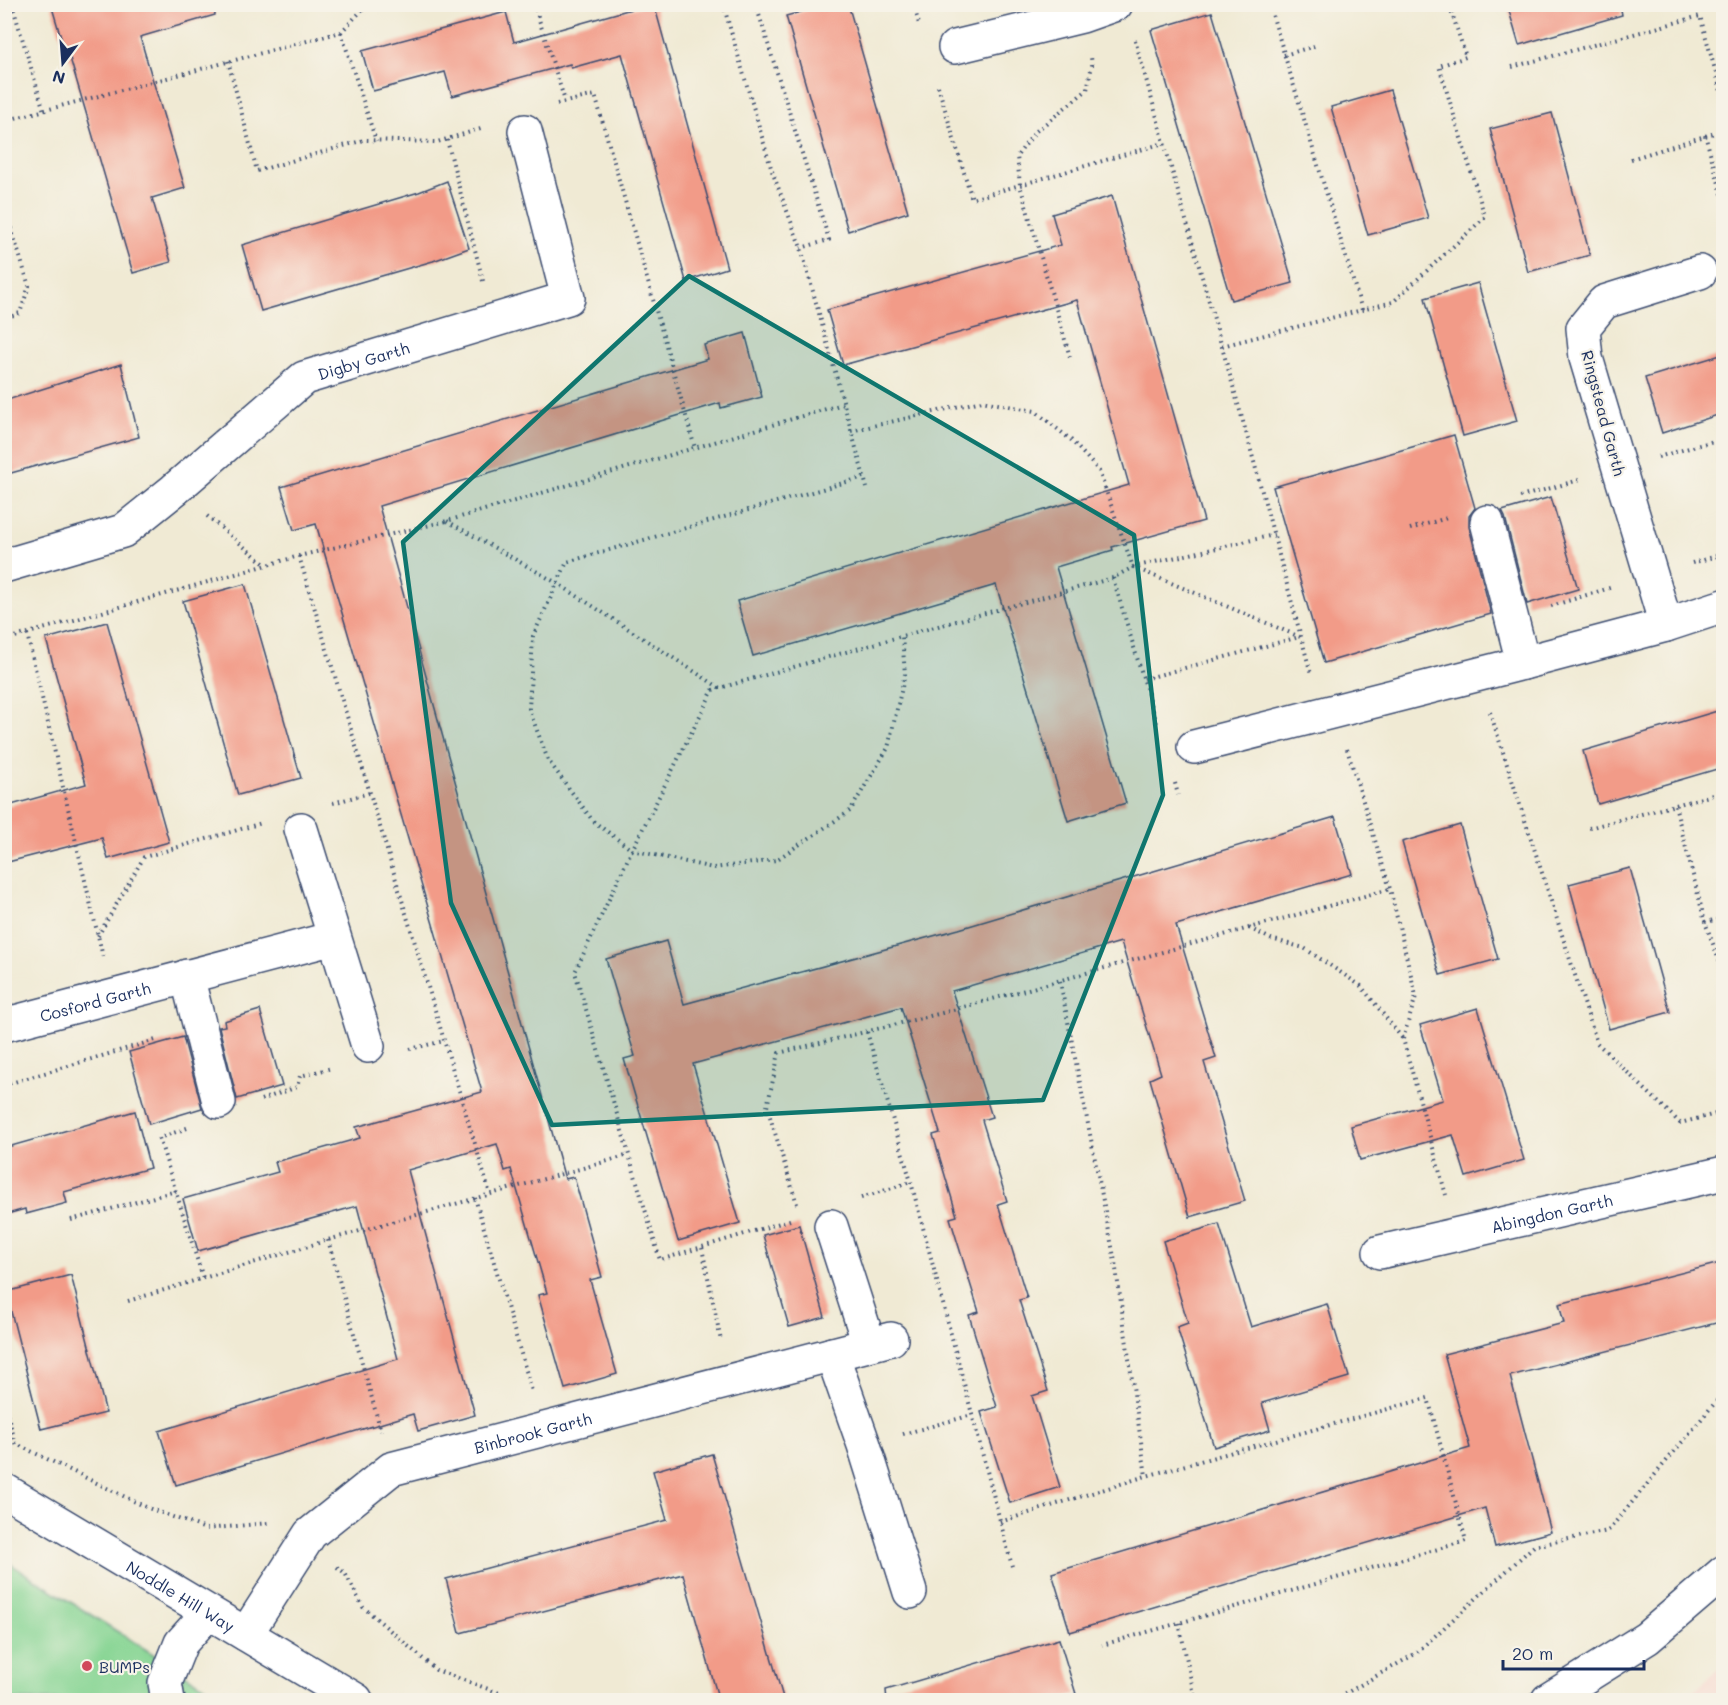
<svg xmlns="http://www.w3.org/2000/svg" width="1728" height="1705" viewBox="0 0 1728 1705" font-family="Mali,sans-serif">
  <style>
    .built { fill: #f7d1c8 }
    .green { fill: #88d594; stroke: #528279; stroke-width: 1.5 }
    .building { fill: #f29b88 }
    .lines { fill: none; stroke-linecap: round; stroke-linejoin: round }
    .minor-casing { stroke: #3b4b70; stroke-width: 36 }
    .path { stroke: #3b4b70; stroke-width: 4; stroke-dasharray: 1.5 4.5; stroke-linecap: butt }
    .minor { stroke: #fff; stroke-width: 33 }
    .marked { fill: #0f766e; fill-opacity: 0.2; stroke: #0f766e; stroke-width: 4.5; stroke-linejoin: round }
    .poi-dot { fill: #d1495b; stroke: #f7f3e8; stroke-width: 2 }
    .labels { text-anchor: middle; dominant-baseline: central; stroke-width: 4.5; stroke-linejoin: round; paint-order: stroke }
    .street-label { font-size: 16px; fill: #1b2f5e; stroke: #f7f3e8 }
    .poi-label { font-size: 16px; fill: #1b2f5e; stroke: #f7f3e8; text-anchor: start }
  </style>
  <rect width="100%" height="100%" fill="#f7f3e8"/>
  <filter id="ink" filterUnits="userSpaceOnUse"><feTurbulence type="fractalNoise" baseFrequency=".0167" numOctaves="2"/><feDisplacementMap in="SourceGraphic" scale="12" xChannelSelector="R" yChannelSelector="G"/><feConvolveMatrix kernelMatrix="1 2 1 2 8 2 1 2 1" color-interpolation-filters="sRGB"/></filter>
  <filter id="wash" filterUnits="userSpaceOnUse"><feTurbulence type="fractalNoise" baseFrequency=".008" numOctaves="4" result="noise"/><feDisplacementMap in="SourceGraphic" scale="24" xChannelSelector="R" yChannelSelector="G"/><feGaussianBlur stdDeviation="1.35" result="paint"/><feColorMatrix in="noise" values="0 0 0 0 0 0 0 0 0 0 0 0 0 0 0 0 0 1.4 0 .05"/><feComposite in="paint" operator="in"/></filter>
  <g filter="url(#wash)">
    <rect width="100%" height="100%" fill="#f0ead4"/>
    <!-- built -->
    <path class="built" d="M1723,1665V1700H1683Z"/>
    <!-- green -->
    <path class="green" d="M4,1560L226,1700H5Z"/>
    <g id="blocks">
      <!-- building -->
      <g class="building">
        <path d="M51,4H214L215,15L140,37L185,188L152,198L171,262L133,273L70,58H67Z"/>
        <path d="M649,4H654L727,268L686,281L622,54L571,68L570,64L452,96L445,72L373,91L362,51L506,12L514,42Z"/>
        <path d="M829,4H848L908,212L848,231L786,16Z"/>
        <path d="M1507,4H1620L1622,15L1519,45Z"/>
        <path d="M1212,12L1293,283L1231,300L1151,30Z"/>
        <path d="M1390,90L1428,218L1368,235L1331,107Z"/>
        <path d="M1552,113L1590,255L1528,272L1490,129Z"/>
        <path d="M447,181L469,248L433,261L261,311L242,245L419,192Z"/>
        <path d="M1112,196L1204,521L1112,547L1113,550L1056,567L1126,803L1068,821L996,585L753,656L737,601L1129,485L1077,300L843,365L827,310L1061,245L1052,214Z"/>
        <path d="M1478,283L1517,421L1463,436L1425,298Z"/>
        <path d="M745,333L762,397L721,408L720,403L379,506L565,1179L574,1177L602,1277L590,1280L617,1374L565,1389L538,1295L547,1293L511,1169L505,1171L497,1144L408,1170L475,1415L418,1431L413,1414L176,1485L159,1431L398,1359L357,1206L198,1251L183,1199L278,1172L275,1162L360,1138L356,1127L482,1092L316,524L294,530L281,487L708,359L704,345Z"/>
        <path d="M1724,354V413L1662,433L1645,378Z"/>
        <path d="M121,364L139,437L4,475V401Z"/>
        <path d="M1454,435L1475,508L1469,516V527L1491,614L1324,663L1273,487Z"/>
        <path d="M1551,497L1578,589L1527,604L1505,517L1502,511Z"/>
        <path d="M245,584L301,778L238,795L183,601Z"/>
        <path d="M107,622L169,842L108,859L102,838L4,863V807L86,784L46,639Z"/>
        <path d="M1724,709V767L1598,804L1583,751Z"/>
        <path d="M1335,817L1352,874L1176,925L1216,1058L1204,1062L1245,1201L1190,1217L1150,1079L1161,1074L1121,942L952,991L992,1117L982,1120L1007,1201L998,1204L1027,1298L1019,1300L1048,1391L1032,1396L1060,1487L1010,1503L981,1412L997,1407L969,1315L979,1312L950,1218L957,1216L933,1135L940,1133L901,1007L693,1064L740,1223L678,1241L624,1059L635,1056L606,959L666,941L684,1004L959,929Z"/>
        <path d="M1460,825L1498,959L1440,975L1402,842Z"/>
        <path d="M1630,868L1670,1012L1609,1029L1569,884Z"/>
        <path d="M1478,1008L1524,1160L1466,1177L1453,1135L1360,1160L1351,1126L1443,1100L1420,1025Z"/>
        <path d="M260,1010L282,1086L237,1099L219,1027L225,1026L224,1021Z"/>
        <path d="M183,1037L202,1108L149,1124L129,1052Z"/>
        <path d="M135,1111L150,1168L64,1192L67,1203L26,1214L25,1209L4,1215V1148Z"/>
        <path d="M1219,1224L1251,1327L1327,1304L1349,1377L1262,1403L1270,1430L1214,1447L1177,1327L1188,1323L1163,1241Z"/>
        <path d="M799,1225L825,1317L789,1327L763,1235Z"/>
        <path d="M1724,1262V1321L1510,1376L1551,1532L1495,1547L1485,1508L1070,1632L1052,1573L1470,1448L1444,1354L1564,1323L1559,1304Z"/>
        <path d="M71,1275L106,1413L41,1429L6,1292Z"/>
        <path d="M712,1454L784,1701H719L683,1574L460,1633L446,1579L667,1520L653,1471Z"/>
        <path d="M1059,1639L1076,1694L1053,1701H887L886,1690Z"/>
      </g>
    </g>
  </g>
  <g filter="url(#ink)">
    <use href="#blocks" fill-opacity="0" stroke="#3b4b70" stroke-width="1.5"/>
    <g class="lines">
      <defs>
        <g id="minor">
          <path d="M955,47L1082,16L1116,4"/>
          <path d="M1487,522L1523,663"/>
          <path id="s1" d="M4,566L123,531L174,490L304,378L568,298L525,131"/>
          <path d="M1666,625L1586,358L1583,328L1604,302L1700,272"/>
          <path d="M1194,747L1523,663L1666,625L1724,606"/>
          <path d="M301,829L368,1046"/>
          <path d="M187,976L219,1102"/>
          <path id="s2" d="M4,1025L334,938"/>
          <path d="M831,1226L869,1344"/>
          <path id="s3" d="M1380,1252L1724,1173"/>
          <path d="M832,1354L864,1445L910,1592"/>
          <path id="s4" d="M4,1490L356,1700"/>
          <path id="s5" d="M246,1634L310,1534L391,1469L891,1339"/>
          <path d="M168,1700L165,1683L181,1643L208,1613"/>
          <path d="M1548,1700L1647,1638L1724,1572"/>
        </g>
      </defs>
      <!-- minor casing -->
      <use href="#minor" class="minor-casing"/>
      <!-- path -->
      <g class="path">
        <path d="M12,4L44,111"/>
        <path d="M534,4L565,101"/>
        <path d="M723,4L772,171L801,248L867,488"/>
        <path d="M757,4L756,5L829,240L801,248"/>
        <path d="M913,4L919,24"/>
        <path d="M1269,4L1362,310"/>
        <path d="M1437,9L1449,5"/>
        <path d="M341,32L376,141"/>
        <path d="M1135,40L1246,432L1311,674"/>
        <path d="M1284,55L1318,45"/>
        <path d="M228,61L257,171L364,140L437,142L484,128"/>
        <path d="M1512,67L1700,16L1724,102"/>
        <path d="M938,86L972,199L1164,143"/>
        <path d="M557,104L595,95L695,448"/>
        <path d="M4,121L341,32L368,4"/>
        <path d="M1705,135L1724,201"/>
        <path d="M447,140L483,281"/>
        <path d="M1631,159L1724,130"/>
        <path d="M4,205L29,286L20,313L4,318"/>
        <path d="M1222,346L1393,302L1485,217L1439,66L1466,57L1449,4"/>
        <path d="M1070,357L1020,185L1017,156L1035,132L1087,90L1092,65L1091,57"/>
        <path d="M851,431L982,401L1035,411L1071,440L1099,471L1133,567L1300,637"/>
        <path d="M1658,457L1724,438"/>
        <path d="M864,477L567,562L533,636L529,709L548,760L593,821L632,850L713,868L776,860L850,811L888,748L905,674L902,636"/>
        <path d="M1520,497L1579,480"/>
        <path d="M207,516L266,565"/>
        <path d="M447,521L557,583L720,688"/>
        <path d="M1410,529L1447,518"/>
        <path d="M299,556L490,1194"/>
        <path d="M1692,563L1724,554"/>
        <path d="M1113,578L1158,727"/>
        <path d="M1551,606L1613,587"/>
        <path d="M27,634L103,957"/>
        <path d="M4,640L299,556L447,521L843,404"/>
        <path d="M1144,679L1299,637"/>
        <path d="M1490,712L1597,1043L1680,1123L1724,1112"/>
        <path d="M1347,749L1390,889L1416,996L1403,1039L1446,1195"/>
        <path d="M1175,783L1178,795"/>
        <path d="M333,803L369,793"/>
        <path d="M1675,805L1705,922"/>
        <path d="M1589,828L1724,792"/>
        <path d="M1724,918L1705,922L1724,974"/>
        <path d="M1249,928L1271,939L1304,948L1361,986L1402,1038"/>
        <path d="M98,936L144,857L262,823"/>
        <path d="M1060,981L1115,1262L1146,1476"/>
        <path d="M867,1032L911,1182L1013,1570"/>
        <path d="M410,1049L444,1041"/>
        <path d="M4,1085L159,1039"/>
        <path d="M261,1100L297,1087L300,1076L332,1068"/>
        <path d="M187,1128L159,1138L203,1278"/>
        <path d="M475,1198L532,1391"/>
        <path d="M861,1198L911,1182"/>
        <path d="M797,1204L767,1107L779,1053L942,1013L1390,889"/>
        <path d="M71,1220L176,1191"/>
        <path d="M790,1220L660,1260L575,972L632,850L713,690L902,636L1113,578L1133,567L1274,535"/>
        <path d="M328,1240L381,1431"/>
        <path d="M702,1248L721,1341"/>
        <path d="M128,1301L328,1240L629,1155"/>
        <path d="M4,1403L16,1444"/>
        <path d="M903,1434L972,1415"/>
        <path d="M4,1438L148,1508L206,1529L268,1523"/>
        <path d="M1000,1522L1146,1476L1428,1398L1466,1541L1102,1645"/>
        <path d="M337,1567L345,1573L363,1607L436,1670L519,1700"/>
        <path d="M1179,1623L1195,1699L1197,1700"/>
        <path d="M1334,1700L1415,1654L1534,1546L1608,1531L1724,1392"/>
      </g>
      <!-- minor -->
      <use href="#minor" class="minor"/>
    </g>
  </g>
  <!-- marked area -->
  <path class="marked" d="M689,276L1134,535L1163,795L1043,1100L552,1125L451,903L403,542Z"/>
  <!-- markers -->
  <circle class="poi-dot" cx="87" cy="1666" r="6"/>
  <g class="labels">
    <!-- street labels -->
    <g class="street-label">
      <text stroke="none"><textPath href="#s1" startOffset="423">Digby Garth</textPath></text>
      <text transform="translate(1604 413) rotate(75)">Ringstead Garth</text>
      <text stroke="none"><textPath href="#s2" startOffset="94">Cosford Garth</textPath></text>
      <text stroke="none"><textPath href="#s3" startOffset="176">Abingdon Garth</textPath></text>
      <text stroke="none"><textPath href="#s5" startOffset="369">Binbrook Garth</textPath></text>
      <text stroke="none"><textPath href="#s4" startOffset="206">Noddle Hill Way</textPath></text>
    </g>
    <!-- poi labels -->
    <g class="poi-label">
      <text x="99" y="1666">BUMPs</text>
    </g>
  </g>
  <!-- margin -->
  <rect width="1728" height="1705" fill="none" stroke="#f7f3e8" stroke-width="24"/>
  <!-- north arrow -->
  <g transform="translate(63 63) rotate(196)" stroke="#f7f3e8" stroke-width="4.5" paint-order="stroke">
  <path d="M0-4.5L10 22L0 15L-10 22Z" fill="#1b2f5e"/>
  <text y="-9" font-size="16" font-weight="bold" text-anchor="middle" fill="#1b2f5e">N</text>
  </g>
  <!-- scale -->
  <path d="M1503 1660v9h141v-9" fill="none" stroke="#1b2f5e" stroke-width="3"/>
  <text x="1512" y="1660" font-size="18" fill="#1b2f5e" stroke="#f7f3e8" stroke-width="4.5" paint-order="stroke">20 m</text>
</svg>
